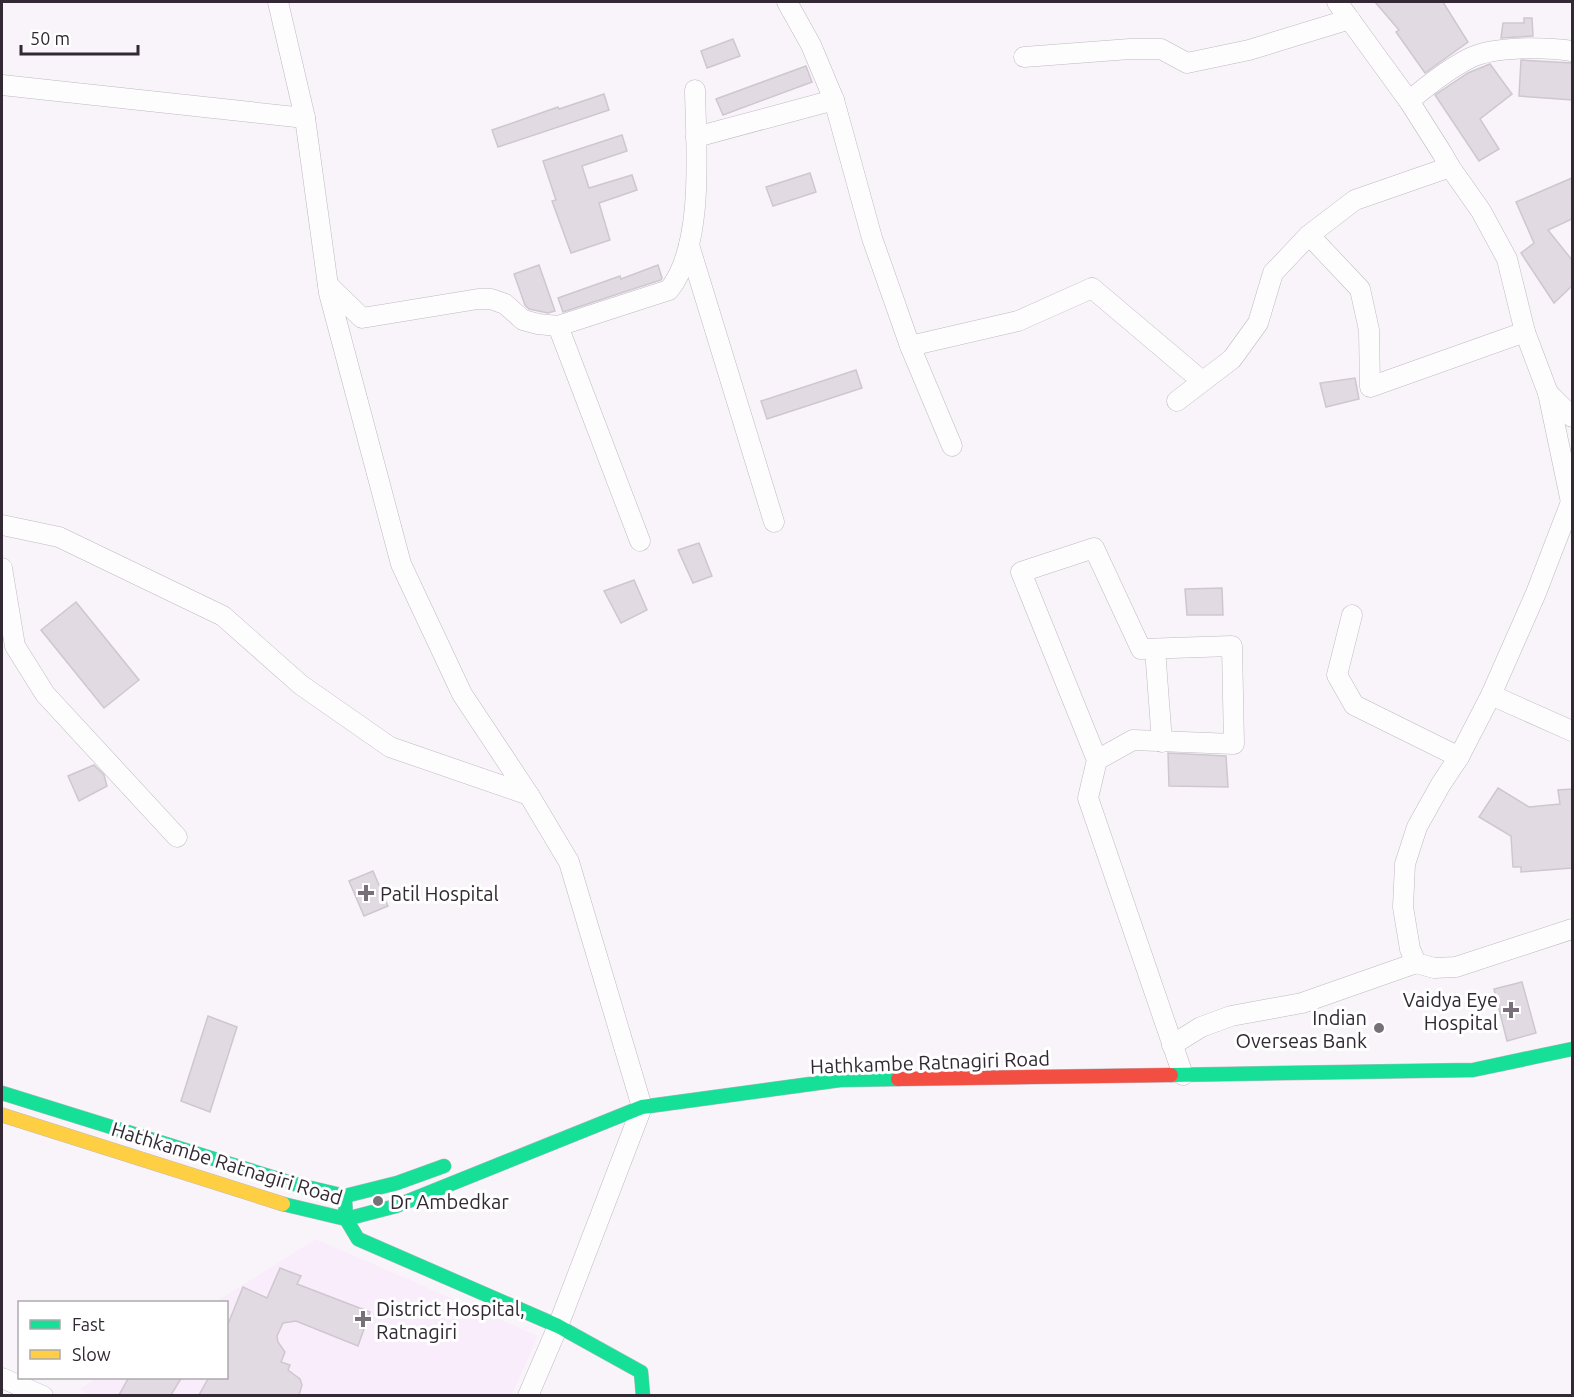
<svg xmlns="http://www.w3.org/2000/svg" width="1574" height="1397" viewBox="0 0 1574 1397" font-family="Ubuntu,sans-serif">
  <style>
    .built { fill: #faedfb }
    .building { fill: #e1dae2; stroke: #cec7cf; stroke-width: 1.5 }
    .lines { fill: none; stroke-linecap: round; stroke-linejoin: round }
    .street-casing { stroke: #bfb9c0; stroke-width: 21 }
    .fast-casing { stroke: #bfb9c0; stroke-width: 15 }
    .slow-casing { stroke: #bfb9c0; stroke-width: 15 }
    .jam-casing { stroke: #bfb9c0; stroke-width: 15 }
    .street { stroke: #fefdfe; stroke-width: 20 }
    .fast { stroke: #16e098; stroke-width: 14 }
    .slow { stroke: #ffcf43; stroke-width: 14 }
    .jam { stroke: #f24e42; stroke-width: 14 }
    .poi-dot { fill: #787079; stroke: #fff; stroke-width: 2 }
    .labels { text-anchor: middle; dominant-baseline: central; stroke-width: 6; stroke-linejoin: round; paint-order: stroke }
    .poi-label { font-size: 20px; fill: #322934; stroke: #fff; text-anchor: start }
    .street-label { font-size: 20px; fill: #322934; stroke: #fff }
  </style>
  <rect width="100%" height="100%" fill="#f9f4fa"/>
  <!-- built -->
  <path class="built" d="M316,1239L538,1336L512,1395L91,1396L80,1389L97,1378H226V1302H215Z"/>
  <!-- building -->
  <g class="building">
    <path d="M1375,2H1443L1468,42L1425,73L1396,32L1399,30Z"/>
    <path d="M1524,18H1532L1533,36L1501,38L1503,23H1524Z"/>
    <path d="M733,39L740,56L707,68L701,51Z"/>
    <path d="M1521,60L1572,63V100L1519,96Z"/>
    <path d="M1490,64L1512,94L1480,119L1499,149L1479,161L1435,95L1468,73Z"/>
    <path d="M806,66L812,82L723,115L716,99Z"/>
    <path d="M604,94L609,110L498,147L492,130L558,107L559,109Z"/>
    <path d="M622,135L627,151L582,166L589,188L632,175L637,190L599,203L610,240L571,253L552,201L556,200L543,161Z"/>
    <path d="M810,173L816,192L773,206L766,187Z"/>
    <path d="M1572,178V219L1548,230L1572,260V286L1554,303L1521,253L1534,243L1516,202Z"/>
    <path d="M539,265L555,311L548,313L529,309L525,305L514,274Z"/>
    <path d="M658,265L662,278L661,280L563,312L558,298L620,276L621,279Z"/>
    <path d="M856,370L862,388L767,419L761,401Z"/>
    <path d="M1355,378L1359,399L1326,407L1320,383Z"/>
    <path d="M699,543L712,576L693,583L678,550Z"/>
    <path d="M634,580L647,610L621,623L604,591Z"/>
    <path d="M1222,588L1223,615H1187L1185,589Z"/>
    <path d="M76,602L139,680L104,708L41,630Z"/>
    <path d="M1168,753L1226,756L1228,787L1169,786Z"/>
    <path d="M94,765L104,775L107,786L79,801L68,776Z"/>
    <path d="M1498,788L1529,807L1560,804L1558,790L1572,789V868L1521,872V867H1513L1511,836L1479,817Z"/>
    <path d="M373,871L388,906L364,916L349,881Z"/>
    <path d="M1522,982L1536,1033L1507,1041L1494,989Z"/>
    <path d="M208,1016L237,1027L210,1112L181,1101Z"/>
    <path d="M280,1268L301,1276L297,1284L370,1312L358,1346L296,1321L283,1323L277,1336L278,1342L285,1352L281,1362L290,1365L288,1370L300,1379L302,1385L299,1395H199L209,1377H226V1329L243,1287L267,1298Z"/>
    <path d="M129,1377H182L171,1395H119Z"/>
  </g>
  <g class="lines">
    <defs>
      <g id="street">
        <path d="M278,2L305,118L329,293L401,564L462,694L529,795L569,862L642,1107L558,1326L528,1396"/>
        <path d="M787,2L811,45L834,100L872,238L910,346L1018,321L1092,288L1202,381"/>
        <path d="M1337,2L1409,101L1442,153L1450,167L1481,211L1507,259L1525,332L1548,393L1571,502H1572"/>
        <path d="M1024,57L1130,49H1161L1187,63L1249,50L1350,19"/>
        <path d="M2,85L305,118"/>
        <path d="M1409,101C1428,85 1448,69 1470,58C1494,46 1546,47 1572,51"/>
        <path d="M696,137L834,100"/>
        <path d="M1309,235L1360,289L1369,330L1370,387L1525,332"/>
        <path d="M689,245L774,522"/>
        <path d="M328,285L362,318L478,299H491L505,304L523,320L538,324L558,326L669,290C705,245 696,146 695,90"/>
        <path d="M558,326L640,541"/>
        <path d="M910,346L952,446"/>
        <path d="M1548,393L1572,417"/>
        <path d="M1177,401L1232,359L1258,323L1273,273L1309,235L1355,200L1450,167"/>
        <path d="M1571,502L1536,593L1491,695L1459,757L1441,784L1417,827L1405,864L1403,907L1410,949L1416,963L1434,968L1456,967L1572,929"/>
        <path d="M2,525L59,537L223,616L301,685L390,747L529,795"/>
        <path d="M2,568L15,646L45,694L177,837"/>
        <path d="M1352,615L1337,675L1354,705L1459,757"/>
        <path d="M1155,649L1162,742"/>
        <path d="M1491,695L1572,731"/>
        <path d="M1097,760L1133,740L1234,744L1232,646L1141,649L1094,548L1021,572L1097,760L1088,798L1183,1075"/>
        <path d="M1172,1045L1201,1027L1231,1016L1302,1003L1416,963"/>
        <path d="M2,1378L43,1396"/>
      </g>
      <g id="fast">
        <path d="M1171,1075L1473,1070L1572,1049"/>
        <path d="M2,1093L294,1184L345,1196L397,1183L444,1166"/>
        <path d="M345,1200L346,1219L358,1239L558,1326L641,1372L643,1396"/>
        <path d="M283,1204L346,1219L396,1206L642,1107L840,1080L898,1079"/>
      </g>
      <path id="slow" d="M2,1115L283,1204"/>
      <path id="jam" d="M898,1079L1171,1075"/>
    </defs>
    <!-- street casing -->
    <use href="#street" class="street-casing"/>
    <!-- fast casing -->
    <use href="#fast" class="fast-casing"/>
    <!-- slow casing -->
    <use href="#slow" class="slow-casing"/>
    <!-- jam casing -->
    <use href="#jam" class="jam-casing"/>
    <!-- street -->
    <use href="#street" class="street"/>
    <!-- fast -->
    <use href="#fast" class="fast"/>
    <!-- slow -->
    <use href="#slow" class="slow"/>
    <!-- jam -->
    <use href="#jam" class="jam"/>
  </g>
  <!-- markers -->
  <g class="poi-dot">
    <path d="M363 884h6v6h6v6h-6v6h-6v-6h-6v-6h6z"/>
    <path d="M1508 1001h6v6h6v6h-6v6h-6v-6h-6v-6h6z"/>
    <circle cx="1379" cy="1028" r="6"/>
    <circle cx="378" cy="1201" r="6"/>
    <path d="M360 1310h6v6h6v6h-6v6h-6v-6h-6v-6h6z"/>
  </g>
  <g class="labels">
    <!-- poi labels -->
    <g class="poi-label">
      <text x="380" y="893">Patil Hospital</text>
      <text x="1498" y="999" text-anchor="end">Vaidya Eye<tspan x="1498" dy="23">Hospital</tspan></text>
      <text x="1367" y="1017" text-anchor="end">Indian<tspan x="1367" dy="23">Overseas Bank</tspan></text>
      <text x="390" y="1201">Dr Ambedkar</text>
      <text x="376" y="1308">District Hospital,<tspan x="376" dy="23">Ratnagiri</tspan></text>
    </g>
    <!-- street labels -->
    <g class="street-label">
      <text transform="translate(930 1062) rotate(-2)">Hathkambe Ratnagiri Road</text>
      <text transform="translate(227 1163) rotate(17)">Hathkambe Ratnagiri Road</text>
    </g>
  </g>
  <!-- border -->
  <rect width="1574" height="1397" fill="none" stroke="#322934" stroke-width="6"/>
  <!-- legend -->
  <rect x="18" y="1301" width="210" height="78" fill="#ffffff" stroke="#ada9ae" stroke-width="1.5"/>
  <rect x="30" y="1320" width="30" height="9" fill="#16e098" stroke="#ada9ae" stroke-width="1.5"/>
  <text x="72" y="1331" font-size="18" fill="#322934">Fast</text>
  <rect x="30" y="1350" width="30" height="9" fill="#ffcf43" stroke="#ada9ae" stroke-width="1.5"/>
  <text x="72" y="1361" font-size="18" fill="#322934">Slow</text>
  <!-- scale -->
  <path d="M21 45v9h117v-9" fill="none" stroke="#322934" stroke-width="3"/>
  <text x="30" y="45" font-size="18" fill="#322934" stroke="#ffffff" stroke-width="4.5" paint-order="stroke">50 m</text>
</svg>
